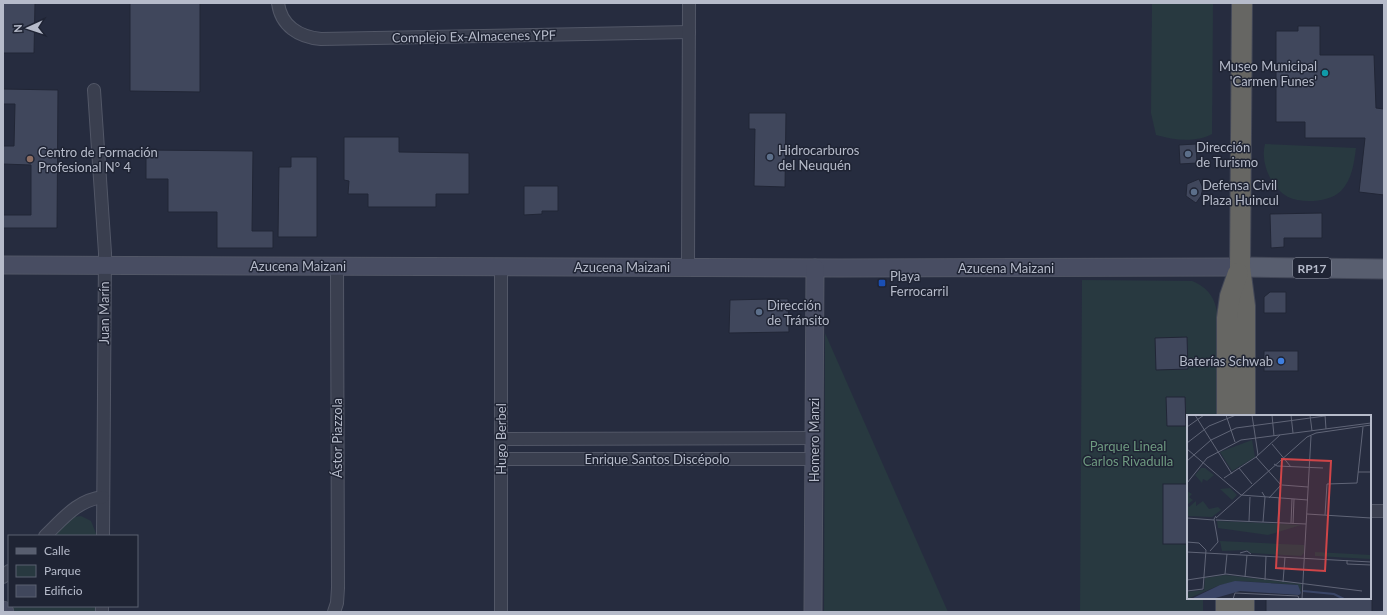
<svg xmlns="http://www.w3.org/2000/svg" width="1387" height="615" viewBox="0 0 1387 615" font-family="Lato,sans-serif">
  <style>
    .green { fill: #283940; fill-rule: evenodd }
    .building { fill: #40475c; stroke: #212636 }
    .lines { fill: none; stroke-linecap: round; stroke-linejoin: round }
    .minor-casing { stroke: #525767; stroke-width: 14 }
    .secondary-casing { stroke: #525767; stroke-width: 19 }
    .primary-casing { stroke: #434858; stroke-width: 21 }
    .trunk-casing { stroke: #424757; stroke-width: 22 }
    .minor { stroke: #3a3f4f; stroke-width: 12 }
    .secondary { stroke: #484d62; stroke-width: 17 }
    .primary { stroke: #585e6f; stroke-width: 19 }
    .trunk { stroke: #666663; stroke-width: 20 }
    .culture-dot { fill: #0f9aa8; stroke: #1f2434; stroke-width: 1.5 }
    .service-dot { fill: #5c6f8a; stroke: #1f2434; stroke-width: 1.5 }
    .education-dot { fill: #8d6e63; stroke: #1f2434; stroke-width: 1.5 }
    .transit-dot { fill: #1a4fb4; stroke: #1f2434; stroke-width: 1.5 }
    .shop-dot { fill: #3f7fe0; stroke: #1f2434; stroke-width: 1.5 }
    .labels { text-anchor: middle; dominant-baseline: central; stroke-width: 3; stroke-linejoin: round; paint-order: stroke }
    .shield { fill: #1f2434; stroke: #898e9d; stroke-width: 1 }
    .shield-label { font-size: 12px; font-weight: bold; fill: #b6bbca }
    .street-label { font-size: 13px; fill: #b6bbca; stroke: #1f2434 }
    .poi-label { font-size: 13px; fill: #b6bbca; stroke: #1f2434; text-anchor: start }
    .park-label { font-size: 13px; fill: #6e9a80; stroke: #1f2434 }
    .inset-river { fill: none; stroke: #3a4566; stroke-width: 2 }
    .inset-road { fill: none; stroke: #606577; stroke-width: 1 }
    .view { fill: #d04548; fill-opacity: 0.15; stroke: #d04548; stroke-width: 2 }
    .inset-edge { fill: none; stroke: #b6bbca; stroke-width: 2 }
  </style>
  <rect width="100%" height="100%" fill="#262c3f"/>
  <!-- green -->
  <g class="green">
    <path d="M1152,3H1213L1212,134C1195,143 1174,140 1156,135L1151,113Z"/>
    <path d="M1265,144L1356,148C1354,163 1352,180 1341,191C1330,202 1302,204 1288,197C1271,188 1260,162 1265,144Z"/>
    <path d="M1082,280L1192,281C1209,288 1215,298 1218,316L1216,416H1188V484H1163V543L1188,544V598H1203V612H1080ZM1187,337L1188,369L1156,370L1155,338ZM1166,397H1185L1186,426H1167Z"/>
    <path d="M825,333L940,594L948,612H824Z"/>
    <path d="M81,516L91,521L97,536H52L73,517Z"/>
    <path d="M10,606H96V612H16Z"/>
  </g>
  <!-- building -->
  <g class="building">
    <path d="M3,3H35L34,53H3Z"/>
    <path d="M130,3H200V92L130,91Z"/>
    <path d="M1298,26H1320V55H1374L1376,108L1384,109V195L1359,192L1365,138H1305V122H1276V31H1298Z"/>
    <path d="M3,89L58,90L57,228H3V215H31V165L3,164V146H14L15,104H3Z"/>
    <path d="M749,113H786L785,187L754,186L755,129H749Z"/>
    <path d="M344,137H399V152L469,153V194H436V207H368V194H348L349,181L344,180Z"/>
    <path d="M1196,144L1197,163L1180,164L1179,145Z"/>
    <path d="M146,150L253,151L252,231H273V248H217V212H168V179H146Z"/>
    <path d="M291,157H317V237H278L279,167H291Z"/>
    <path d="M1199,179L1203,188L1201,196L1196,203L1186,196L1187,184Z"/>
    <path d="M524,186H558V211H542V214L524,215Z"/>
    <path d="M1322,213V238H1284V247L1271,248L1270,214Z"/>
    <path d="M1270,292H1286V313H1264V297Z"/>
    <path d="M771,299H788L789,332L729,333L730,300Z"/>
    <path d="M1187,337L1188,369L1156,370L1155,338Z"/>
    <rect x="1264" y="351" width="34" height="20"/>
    <path d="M1166,397H1185L1186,426H1167Z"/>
    <rect x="1163" y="484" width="25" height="60"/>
    <rect x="1266" y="598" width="106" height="14"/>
  </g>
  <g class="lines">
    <defs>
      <g id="minor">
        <path d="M278,3C281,26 299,37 321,39L689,32"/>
        <path d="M94,90L105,253L103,536"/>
        <path d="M688,267L689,3"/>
        <path d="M501,439L814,438"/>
        <path d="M501,459H814"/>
        <path d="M1370,511H1384"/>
        <path d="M45,536C63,519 77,500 103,497"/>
        <path d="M3,577L9,571"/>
        <path d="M102,612V606"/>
        <path d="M334,612L337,603L338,588L337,266"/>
        <path d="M501,612V267"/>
      </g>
      <g id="secondary">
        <path d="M3,265L840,268L1240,267"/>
        <path d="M3,610L5,612"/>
        <path d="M813,612L815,268"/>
      </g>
      <path id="primary" d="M1240,267L1384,269"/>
      <g id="trunk">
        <path d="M1242,3L1240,267L1245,306V416"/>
        <path d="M1227,416V318L1230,296L1238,273"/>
        <path d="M1226,612V598"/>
        <path d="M1244,612V598"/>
      </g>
    </defs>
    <!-- minor casing -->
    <use href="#minor" class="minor-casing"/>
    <!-- secondary casing -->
    <use href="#secondary" class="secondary-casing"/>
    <!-- primary casing -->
    <use href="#primary" class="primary-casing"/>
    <!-- trunk casing -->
    <use href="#trunk" class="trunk-casing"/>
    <!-- minor -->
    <use href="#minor" class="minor"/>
    <!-- secondary -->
    <use href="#secondary" class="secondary"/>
    <!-- primary -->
    <use href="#primary" class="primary"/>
    <!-- trunk -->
    <use href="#trunk" class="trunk"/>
  </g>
  <!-- markers -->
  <circle class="culture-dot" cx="1325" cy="73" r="4"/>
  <g class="service-dot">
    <circle cx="1188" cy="154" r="4"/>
    <circle cx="770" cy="157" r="4"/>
    <circle cx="1194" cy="192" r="4"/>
    <circle cx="759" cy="312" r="4"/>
  </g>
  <circle class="education-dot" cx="30" cy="159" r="4"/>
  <rect class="transit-dot" x="878" y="279" width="8" height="8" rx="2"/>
  <circle class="shop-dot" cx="1281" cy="361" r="4"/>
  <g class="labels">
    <!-- shield labels -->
    <rect class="shield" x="1293" y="258" width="38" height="20" rx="3"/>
    <g class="shield-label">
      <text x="1312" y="268">RP17</text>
    </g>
    <!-- street labels -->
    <g class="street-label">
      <text transform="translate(474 36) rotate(-1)">Complejo Ex-Almacenes YPF</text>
      <text x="298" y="266">Azucena Maizani</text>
      <text x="622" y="267">Azucena Maizani</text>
      <text x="1006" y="268">Azucena Maizani</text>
      <text transform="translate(104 313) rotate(-90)">Juan Marín</text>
      <text transform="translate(337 438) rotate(-90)">Ástor Piazzola</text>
      <text transform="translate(501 439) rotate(-90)">Hugo Berbel</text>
      <text transform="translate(814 440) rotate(-90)">Homero Manzi</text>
      <text x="657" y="459">Enrique Santos Discépolo</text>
    </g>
    <!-- poi labels -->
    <g class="poi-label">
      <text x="1317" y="66" text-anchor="end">Museo Municipal<tspan x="1317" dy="15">'Carmen Funes'</tspan></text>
      <text x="1196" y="147">Dirección<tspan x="1196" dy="15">de Turismo</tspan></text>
      <text x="778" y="150">Hidrocarburos<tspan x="778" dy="15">del Neuquén</tspan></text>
      <text x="38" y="152">Centro de Formación<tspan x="38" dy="15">Profesional N° 4</tspan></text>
      <text x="1202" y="185">Defensa Civil<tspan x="1202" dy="15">Plaza Huincul</tspan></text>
      <text x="890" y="276">Playa<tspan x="890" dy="15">Ferrocarril</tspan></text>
      <text x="767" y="305">Dirección<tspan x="767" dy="15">de Tránsito</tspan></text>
      <text x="1273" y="361" text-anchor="end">Baterías Schwab</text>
    </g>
    <!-- park labels -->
    <g class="park-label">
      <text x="1128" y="446">Parque Lineal<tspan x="1128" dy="15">Carlos Rivadulla</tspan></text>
    </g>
  </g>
  <!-- overview -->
  <g transform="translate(1187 415)">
    <rect width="184" height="184" fill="#262c3f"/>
    <path d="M65,25L68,42L45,56L33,37ZM14,53H18L27,60L20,66L16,64L15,68L8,60ZM43,73L50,80L45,85L33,74ZM0,76L5,79L2,82L6,85L0,90L2,92L9,86V91L16,86L22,94L31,92L34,95L25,102L0,101ZM30,106L114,110L81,120L31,113ZM33,126L117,130V138L114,141L64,138L60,135L35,136ZM128,137L184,140V144L128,141ZM38,160L114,169V178L112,180L30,173L111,170L53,166L33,170L0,184V177L17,175L18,163Z" fill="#283940"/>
    <path d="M48,166L111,170L114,178L112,180L53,176L25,184H4L33,170Z" fill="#3a4566"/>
    <path class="inset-river" d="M116,176L147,179L157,184"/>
    <path class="inset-road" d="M8,0L45,59M39,0L48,27M65,0L71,40M85,0L87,21M104,0L106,18M123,0L125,16M138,0L139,14M0,12L17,0M0,28L22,11L49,0M85,29L104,52M0,34L54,80M69,42L94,70M0,46L24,25L49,13L138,1M87,49L90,51L136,53M52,53L65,69M171,57H184M37,63L69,42L93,20M0,68L20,43L54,25L184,8M95,70L121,72M75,77L78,82L76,107M54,80L121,85M82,83L94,70M120,99L184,103M138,100L140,69L170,68L176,12M0,103L27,105M29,103L120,22L129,18L184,10M29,105L119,109M62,106L63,82M91,108L92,83M104,108L105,84M106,109L107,84M0,127L12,128L19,135L16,174L0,176M23,136L31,127L27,104L29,101M0,137L184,147M53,138L60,136L64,139M160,145V149L184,150M38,159L40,139M58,162L60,140M0,165L39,159L175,176M78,165L79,141M96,167L98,142M46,184L48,178L111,181L112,184M115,184L124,21"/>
    <path class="view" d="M95,44L144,46L138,156L89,153Z"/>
    <rect width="184" height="184" class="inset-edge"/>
  </g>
  <!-- border -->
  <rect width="1387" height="615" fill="none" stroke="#b6bbca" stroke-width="8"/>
  <!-- legend -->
  <rect x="8" y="535" width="130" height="72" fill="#1f2434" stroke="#5b6070"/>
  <rect x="16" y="548" width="20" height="6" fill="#585e6f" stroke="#5b6070"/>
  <text x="44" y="555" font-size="12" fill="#b6bbca">Calle</text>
  <rect x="16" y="565" width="20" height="12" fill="#283940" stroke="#5b6070"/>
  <text x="44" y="575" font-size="12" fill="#b6bbca">Parque</text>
  <rect x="16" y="585" width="20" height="12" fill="#40475c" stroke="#5b6070"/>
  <text x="44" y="595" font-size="12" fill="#b6bbca">Edificio</text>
  <!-- north arrow -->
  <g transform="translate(28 28) rotate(267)" stroke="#1f2434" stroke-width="3" paint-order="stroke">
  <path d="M0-3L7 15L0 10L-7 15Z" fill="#b6bbca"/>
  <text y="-6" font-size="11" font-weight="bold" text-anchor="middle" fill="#b6bbca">N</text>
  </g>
</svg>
